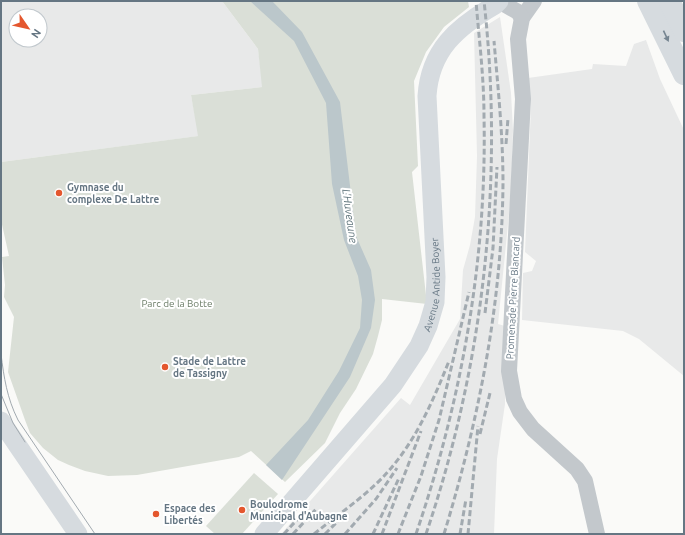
<svg xmlns="http://www.w3.org/2000/svg" width="685" height="535" viewBox="0 0 685 535" font-family="Ubuntu,sans-serif">
  <style>
    .built { fill: #e8e9e9; fill-rule: evenodd }
    .green { fill: #dadfd7 }
    .water { fill: #bbc7cb }
    .lines { fill: none; stroke-linecap: round; stroke-linejoin: round }
    .tertiary { stroke: #c3c8cc; stroke-width: 16 }
    .secondary { stroke: #d6dbdf; stroke-width: 19 }
    .motorway { stroke: #d6dbdf; stroke-width: 22 }
    .tram { stroke: #a2aab0; stroke-width: 1 }
    .rail { stroke: #a2aab0; stroke-width: 3; stroke-dasharray: 6 3; stroke-linecap: butt }
    .oneway { fill: #768591 }
    .poi-dot { fill: #e4572e; stroke: #fff; stroke-width: 1.5 }
    .labels { text-anchor: middle; dominant-baseline: central; stroke-width: 4; stroke-linejoin: round; paint-order: stroke }
    .poi-label { font-size: 10px; font-weight: bold; fill: #657683; stroke: #fff; text-anchor: start }
    .street-label { font-size: 10px; fill: #657683; stroke: #fff }
    .park-label { font-size: 10px; fill: #687a64; stroke: #fff }
    .water-label { font-size: 11px; font-style: italic; fill: #60757c; stroke: #fff }
  </style>
  <rect width="100%" height="100%" fill="#fafaf8"/>
  <!-- built -->
  <g class="built">
    <path d="M1,1H222L258,49L263,87L191,95L199,136L1,162ZM16,16H40V40H16Z"/>
    <path d="M500,17L511,93L513,130L511,194L498,324L505,326V404L497,459L494,534H281L401,398L410,405L460,319L463,270L470,245L475,217L477,156L474,33Z"/>
    <path d="M646,40L660,79L684,130V376L639,339L623,331L522,320L523,273L532,271L536,261L525,252L531,106L528,78L592,69L593,64L626,66L634,44Z"/>
  </g>
  <!-- green -->
  <g class="green">
    <path d="M222,1H468L469,7L444,27L426,52L414,81L418,166L412,172L427,304L382,299V320L378,336L373,354L356,389L340,413L325,443L285,482L251,451L239,457L137,475L108,476L85,471L69,465L58,460L43,448L30,433L25,420L8,372L14,317L4,297L5,285L2,257L9,256L1,220V162L198,136L191,95L262,87L258,49Z"/>
    <path d="M254,473L278,494L242,534H215L206,526Z"/>
  </g>
  <!-- water -->
  <path class="water" d="M250,1H272L302,32L340,102L356,236L371,270L375,300L371,328L350,377L282,480L266,465L308,420L339,371L360,328L362,300L358,276L344,240L332,184L326,103L294,41Z"/>
  <g class="lines">
    <!-- tertiary -->
    <g class="tertiary">
      <path d="M534,1L522,18L518,39L523,99L509,371L514,399L520,412L533,429L577,469L585,481L597,534"/>
      <path d="M504,4L518,12L522,18"/>
    </g>
    <!-- secondary -->
    <g class="secondary">
      <path d="M1,421L78,534"/>
      <path id="s1" d="M264,534L393,385L419,346L428,326L435,302L436,277L427,96C430,50 457,27 495,5L499,1"/>
    </g>
    <!-- motorway -->
    <g class="motorway">
      <path d="M648,1L684,74"/>
      <path d="M669,1L684,31"/>
    </g>
    <!-- tram -->
    <g class="tram">
      <path d="M1,354C4,378 7,398 18,420L95,534"/>
      <path d="M1,394L13,423L25,442"/>
    </g>
    <!-- rail -->
    <g class="rail">
      <path d="M506,144L508,118"/>
      <path d="M485,313L493,248L497,167"/>
      <path d="M480,434L490,393"/>
      <path d="M284,534L303,513"/>
      <path d="M293,534L317,508"/>
      <path d="M314,534C335,517 357,502 376,484C412,450 431,406 449,361"/>
      <path d="M325,534L339,520"/>
      <path d="M345,534L376,499L397,468"/>
      <path d="M373,534L399,478"/>
      <path d="M382,534L421,431"/>
      <path d="M398,534L421,476L439,420L469,292"/>
      <path d="M416,534C462,399 487,258 484,116C484,77 479,39 476,1"/>
      <path d="M426,534C484,363 504,180 484,1"/>
      <path d="M444,534C479,419 502,303 503,183C503,136 498,88 494,41"/>
      <path d="M460,534L466,499"/>
      <path d="M468,534L478,426"/>
    </g>
  </g>
  <!-- one-way arrows -->
  <defs><path id="oneway-solid" d="M-6-.8H1V-3.2L6.5 0L1 3.2V.8H-6Z"/></defs>
  <use class="oneway" href="#oneway-solid" transform="translate(666 36) rotate(65)"/>
  <!-- markers -->
  <g class="poi-dot">
    <circle cx="59" cy="193" r="4"/>
    <circle cx="165" cy="367" r="4"/>
    <circle cx="242" cy="510" r="4"/>
    <circle cx="156" cy="514" r="4"/>
  </g>
  <g class="labels">
    <!-- poi labels -->
    <g class="poi-label">
      <text x="67" y="187">Gymnase du<tspan x="67" dy="12">complexe De Lattre</tspan></text>
      <text x="173" y="361">Stade de Lattre<tspan x="173" dy="12">de Tassigny</tspan></text>
      <text x="250" y="504">Boulodrome<tspan x="250" dy="12">Municipal d'Aubagne</tspan></text>
      <text x="164" y="508">Espace des<tspan x="164" dy="12">Libertés</tspan></text>
    </g>
    <!-- street labels -->
    <g class="street-label">
      <text stroke="none"><textPath href="#s1" startOffset="308">Avenue Antide Boyer</textPath></text>
      <text transform="translate(513 298) rotate(-87)">Promenade Pierre Blancard</text>
    </g>
    <!-- park labels -->
    <g class="park-label">
      <text x="177" y="303">Parc de la Botte</text>
    </g>
    <!-- water labels -->
    <g class="water-label">
      <text transform="translate(350 216) rotate(82)">L'Huveaune</text>
    </g>
  </g>
  <!-- border -->
  <rect width="685" height="535" fill="none" stroke="#657683" stroke-width="4"/>
  <!-- north arrow -->
  <g transform="translate(28 28) rotate(124)"><circle r="19" fill="#ffffff" stroke="#c1c8cd"/>
  <path d="M0-3L7 15L0 10L-7 15Z" fill="#e4572e"/>
  <text y="-6" font-size="11" font-weight="bold" text-anchor="middle" fill="#657683">N</text>
  </g>
</svg>
